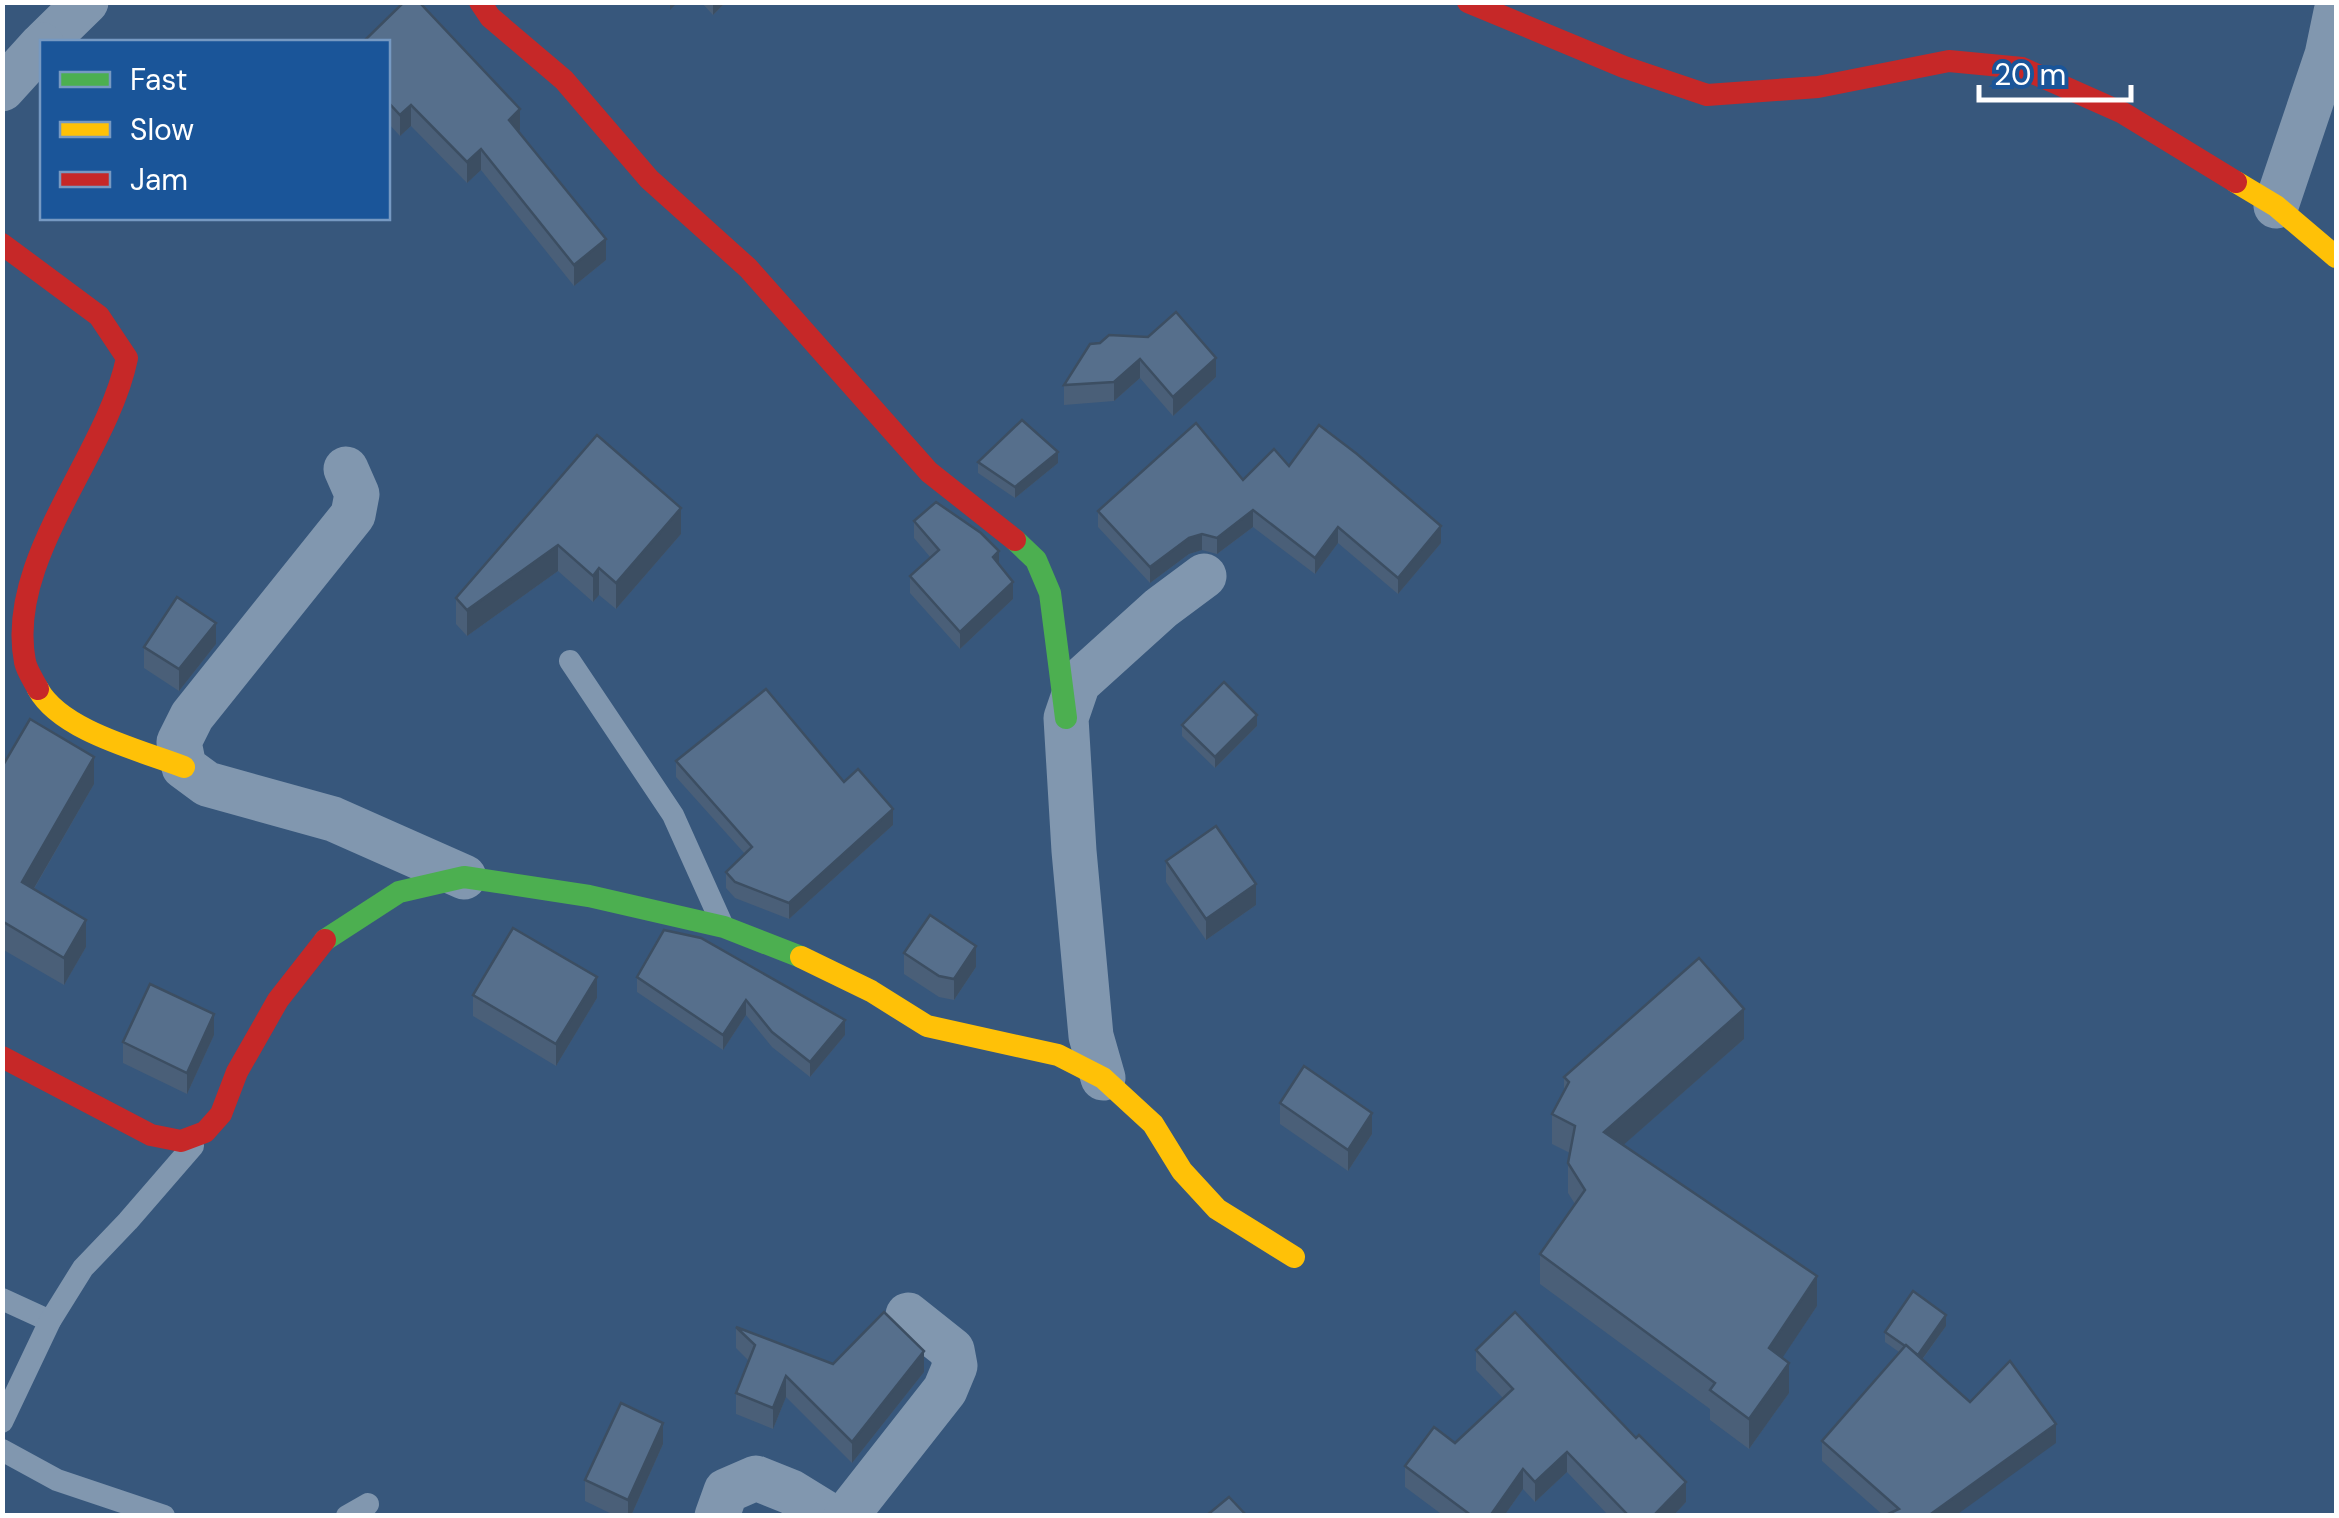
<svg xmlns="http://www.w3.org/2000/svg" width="2339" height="1518" viewBox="0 0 2339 1518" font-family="'DM Sans',sans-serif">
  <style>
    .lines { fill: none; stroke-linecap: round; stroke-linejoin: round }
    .lane { stroke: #8197af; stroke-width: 22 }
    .street { stroke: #8197af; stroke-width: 45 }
    .fast { stroke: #4caf50; stroke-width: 22 }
    .slow { stroke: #ffc107; stroke-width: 22 }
    .jam { stroke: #c62828; stroke-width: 22 }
    .wall { fill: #4a5f78 }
    .shaded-wall { fill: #3c4e62 }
    .building { fill: #566f8c; stroke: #3c4e62; stroke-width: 2.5 }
  </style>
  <rect width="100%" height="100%" fill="#37577c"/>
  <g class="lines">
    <!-- lane -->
    <g class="lane">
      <path d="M570,661L673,815L722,924"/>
      <path d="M2,1299L50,1321"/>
      <path d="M2,1422L50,1321L83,1268L128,1221L193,1146"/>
      <path d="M2,1450L57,1480L164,1516"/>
      <path d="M347,1516L368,1504"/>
    </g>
    <!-- street -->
    <g class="street">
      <path d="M45,42L86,2"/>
      <path d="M2,89L42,45"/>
      <path d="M2276,206L2327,55L2336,12"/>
      <path d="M346,469L357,494L353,515L192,716L179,742L184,767L207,784L333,819L464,877"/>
      <path d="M1103,1078L1091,1036L1074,851L1066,718L1078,683L1161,608L1204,576"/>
      <path d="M717,1516L726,1491L756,1478L791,1492L830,1516"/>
      <path d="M846,1516L945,1390L955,1366L952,1350L908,1315"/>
    </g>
    <!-- fast -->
    <g class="fast">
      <path d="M1015,540L1036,560L1050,593L1066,718"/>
      <path d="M325,940L399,892L464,877L589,896L724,927L801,957"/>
    </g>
    <!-- slow -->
    <g class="slow">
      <path d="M2236,182L2276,206L2336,257"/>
      <path d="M38,689C61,731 140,750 184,767"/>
      <path d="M801,957L871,991L927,1026L1058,1055L1103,1078L1153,1124L1182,1171L1217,1209L1294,1257"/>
    </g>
    <!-- jam -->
    <g class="jam">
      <path d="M480,2L490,17L564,80L649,179L748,268L929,472L1015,540"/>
      <path d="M1468,2L1624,67L1707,95L1818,87L1949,61L2022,68L2123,113L2236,182"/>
      <path d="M2,244L99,316L127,358C107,456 5,559 25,662C27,671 34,681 38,689"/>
      <path d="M2,1057L151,1135L181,1141L205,1132L221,1114L237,1072L278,1000L325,940"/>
    </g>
  </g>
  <!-- wall -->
  <g class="wall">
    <path d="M701,2H726L713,15Z"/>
    <path d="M388,42L520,130L518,132L606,260L574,286L481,170L467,183L411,126L400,136L388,123Z"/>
    <path d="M1090,344L1216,377L1173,416L1140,378L1114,401L1064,405V385Z"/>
    <path d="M597,435L681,534L616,609L599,595L593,602L558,571L467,636L456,624V598Z"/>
    <path d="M978,462L1058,463L1015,498L978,473Z"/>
    <path d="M1289,466L1441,543L1398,594L1338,543L1315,574L1253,527L1217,554L1202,550L1189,554L1150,583L1098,527V511L1243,480Z"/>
    <path d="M914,521L999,565L1013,599L960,649L910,593V576L931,558L914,538Z"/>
    <path d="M216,644L179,691L144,668V647Z"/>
    <path d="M1182,725L1257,726L1215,768L1182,736Z"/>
    <path d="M676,761L844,782L893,825L789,919L735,898L726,888V872L745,854L676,777Z"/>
    <path d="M2,767L94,784L34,889L86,947L64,985L2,949Z"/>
    <path d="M1166,861L1256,905L1206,940L1166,882Z"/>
    <path d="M664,930L845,1035L810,1077L772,1047L746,1015L723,1050L637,992V977Z"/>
    <path d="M904,953L976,967L954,1000L939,997L904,974Z"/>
    <path d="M473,995L597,998L556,1066L473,1016Z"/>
    <path d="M214,1035L187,1094L123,1063V1042Z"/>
    <path d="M1744,1039L1623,1145L1817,1306L1782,1358L1789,1393L1749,1449L1710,1420V1409L1540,1284V1254L1575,1204L1568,1193V1163L1570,1153L1552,1144V1114L1564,1090V1077Z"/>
    <path d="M1280,1103L1372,1134L1348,1171L1280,1124Z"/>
    <path d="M1946,1326L1922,1360L1970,1402L2056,1443L1884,1516L1822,1461V1441L1899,1352L1885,1342V1332Z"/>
    <path d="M736,1327L833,1364L924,1372L852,1463L786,1397L773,1429L736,1414V1393L749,1361L736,1348Z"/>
    <path d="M1476,1350L1686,1502L1673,1516H1609L1567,1472L1535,1502L1523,1489L1504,1516H1444L1405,1487V1466L1455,1443L1503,1398L1476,1370Z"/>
    <path d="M663,1444L631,1516H616L585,1501V1480Z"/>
  </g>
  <!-- shaded-wall -->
  <g class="shaded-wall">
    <path d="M670,2H678L670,10Z"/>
    <path d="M713,2H726L713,15Z"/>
    <path d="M411,105V126L400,136V115Z"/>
    <path d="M520,109V130L509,142V120Z"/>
    <path d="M481,149V170L467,183V162Z"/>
    <path d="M606,239V260L574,286V265Z"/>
    <path d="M1216,358V377L1173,416V397Z"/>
    <path d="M1140,359V378L1114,401V382Z"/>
    <path d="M1058,452V463L1015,498V487Z"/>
    <path d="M681,508V534L616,609V583Z"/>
    <path d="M1253,510V527L1217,554V538Z"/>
    <path d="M1441,526V543L1398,594V578Z"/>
    <path d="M1338,527V543L1315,574V558Z"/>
    <path d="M1202,534V550L1189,554L1150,583V567L1189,538Z"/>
    <path d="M558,545V571L467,636V610Z"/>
    <path d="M999,551V568L993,557Z"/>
    <path d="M599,568V595L593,602V576Z"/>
    <path d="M1013,582V599L960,649V632Z"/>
    <path d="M216,623V644L179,691V669Z"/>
    <path d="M1257,715V726L1215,768V757Z"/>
    <path d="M94,757V784L22,909V882Z"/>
    <path d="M893,809V825L789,919V903Z"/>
    <path d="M1256,884V905L1206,940V919Z"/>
    <path d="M86,920V947L64,985V958Z"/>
    <path d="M976,946V967L954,1000V979Z"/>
    <path d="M597,977V998L556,1066V1044Z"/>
    <path d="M746,1000V1015L723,1050V1035Z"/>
    <path d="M1744,1009V1039L1604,1162V1132Z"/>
    <path d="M214,1014V1035L187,1094V1073Z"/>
    <path d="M845,1020V1035L810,1077V1062Z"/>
    <path d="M1372,1113V1134L1348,1171V1150Z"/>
    <path d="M1817,1276V1306L1769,1378V1348Z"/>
    <path d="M1946,1315V1326L1918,1365V1355Z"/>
    <path d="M924,1351V1372L852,1463V1442Z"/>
    <path d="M1789,1363V1393L1749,1449V1419Z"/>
    <path d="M786,1376V1397L773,1429V1408Z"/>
    <path d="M663,1423V1444L631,1516H628V1500Z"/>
    <path d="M2056,1424V1443L1955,1516H1928Z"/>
    <path d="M1567,1452V1472L1535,1502V1482Z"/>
    <path d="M1523,1469V1489L1504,1516H1490Z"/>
    <path d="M1686,1482V1502L1673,1516H1653Z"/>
  </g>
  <!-- building -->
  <g class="building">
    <path d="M404,2H419L520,109L509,120L606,239L574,265L481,149L467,162L411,105L400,115L388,102V42H363Z"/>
    <path d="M1176,312L1216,358L1173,397L1140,359L1114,382L1064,385L1090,344L1100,343L1109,335L1148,337Z"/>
    <path d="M1022,420L1058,452L1015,487L978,462Z"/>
    <path d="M1196,423L1243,480L1274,449L1289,466L1319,425L1357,454L1441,526L1398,578L1338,527L1315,558L1253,510L1217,538L1202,534L1189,538L1150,567L1098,511Z"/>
    <path d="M597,435L681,508L616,583L599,568L593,576L558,545L467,610L456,598Z"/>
    <path d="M936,502L981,533L999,551L993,557L1013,582L960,632L910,576L939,550L914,521Z"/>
    <path d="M177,597L216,623L179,669L144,647Z"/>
    <path d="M1224,682L1257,715L1215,757L1182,725Z"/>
    <path d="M766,689L844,782L858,769L893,809L789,903L735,882L726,872L752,847L676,761Z"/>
    <path d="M30,719L94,757L22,882L86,920L64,958L2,921V767Z"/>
    <path d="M1216,826L1256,884L1206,919L1166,861Z"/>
    <path d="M930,915L976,946L954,979L939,976L904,953Z"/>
    <path d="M513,928L597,977L556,1044L473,995Z"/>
    <path d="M664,930L701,938L845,1020L810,1062L772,1032L746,1000L723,1035L637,977Z"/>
    <path d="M1699,958L1744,1009L1604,1132L1817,1276L1769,1348L1789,1363L1749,1419L1710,1390L1715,1383L1540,1254L1585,1190L1568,1163L1575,1126L1552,1114L1569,1082L1564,1077Z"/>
    <path d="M150,984L214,1014L187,1073L123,1042Z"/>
    <path d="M1304,1066L1372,1113L1348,1150L1280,1103Z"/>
    <path d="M1913,1291L1946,1315L1918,1355L1885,1332Z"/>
    <path d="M884,1312L924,1351L852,1442L786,1376L773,1408L736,1393L755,1345L736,1327L833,1364Z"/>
    <path d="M1515,1312L1636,1438L1639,1435L1686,1482L1653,1516H1629L1567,1452L1535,1482L1523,1469L1490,1516H1472L1405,1466L1434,1427L1455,1443L1513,1389L1476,1350Z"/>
    <path d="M1906,1345L1970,1402L2010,1361L2056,1424L1928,1516H1884L1899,1509L1822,1441Z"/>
    <path d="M621,1403L663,1423L628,1500L585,1480Z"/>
    <path d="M1229,1497L1247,1516H1206Z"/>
  </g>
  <!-- border -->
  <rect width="2339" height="1518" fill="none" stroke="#ffffff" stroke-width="10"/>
  <!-- legend -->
  <rect x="40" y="40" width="350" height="180" fill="#1a5599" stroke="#7699c2" stroke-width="2.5"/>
  <rect x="60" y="72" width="50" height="15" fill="#4caf50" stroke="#7699c2" stroke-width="2.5"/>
  <text x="130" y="90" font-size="30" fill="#ffffff">Fast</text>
  <rect x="60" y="122" width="50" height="15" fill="#ffc107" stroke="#7699c2" stroke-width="2.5"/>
  <text x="130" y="140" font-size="30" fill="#ffffff">Slow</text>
  <rect x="60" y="172" width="50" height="15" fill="#c62828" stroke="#7699c2" stroke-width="2.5"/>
  <text x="130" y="190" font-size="30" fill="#ffffff">Jam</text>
  <!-- scale -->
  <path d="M1979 85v15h152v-15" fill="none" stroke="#ffffff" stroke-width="5"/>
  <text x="1994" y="85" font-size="30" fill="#ffffff" stroke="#1a5599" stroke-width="8" paint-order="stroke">20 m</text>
</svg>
